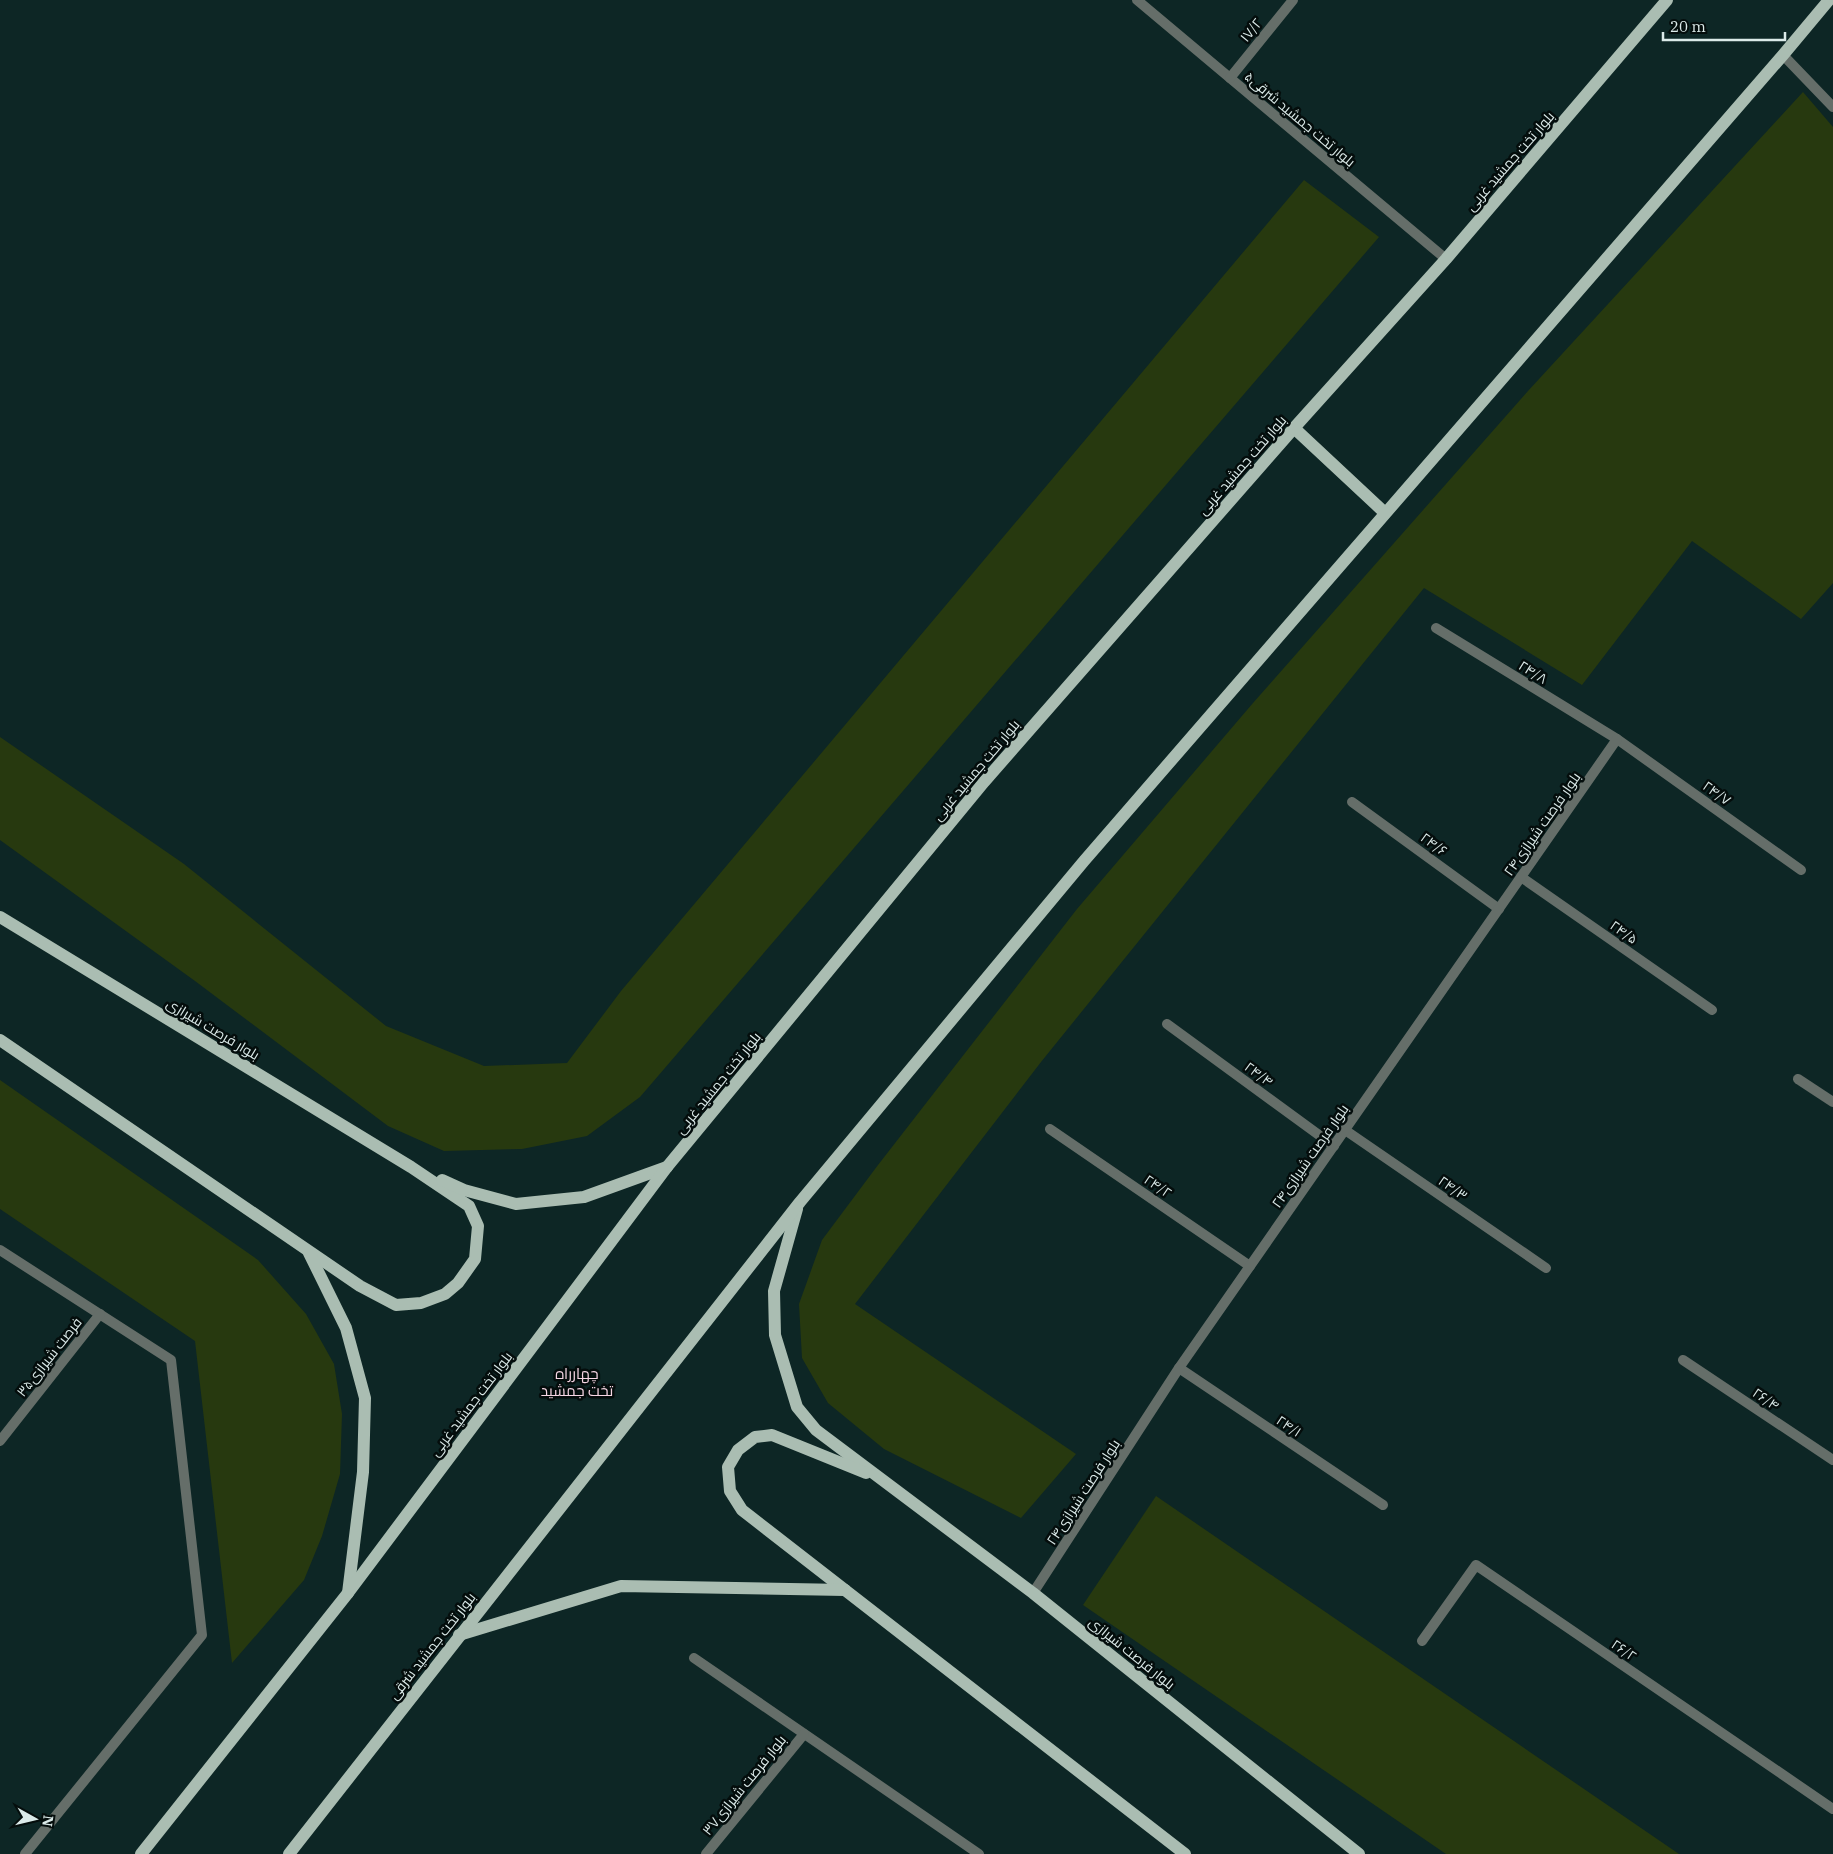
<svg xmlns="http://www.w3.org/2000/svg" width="1833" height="1854" viewBox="0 0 1833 1854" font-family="'IBM Plex Serif',Cairo,serif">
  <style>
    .green { fill: #27390f }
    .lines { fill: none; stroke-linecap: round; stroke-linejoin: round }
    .street { stroke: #656e69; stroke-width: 10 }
    .primary { stroke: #aabdb2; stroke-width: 12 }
    .labels { text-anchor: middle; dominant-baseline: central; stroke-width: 5; stroke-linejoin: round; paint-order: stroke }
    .street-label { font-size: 14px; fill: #dbeae9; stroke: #040d0c }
    .neighbourhood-label { font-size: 15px; fill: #f6d6e4; stroke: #040d0c }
  </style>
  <rect width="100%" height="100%" fill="#0d2625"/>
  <!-- green -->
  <g class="green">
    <path d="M1803,92L1833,127V583L1801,619L1692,541L1582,685L1424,588L1041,1062L855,1304L1076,1454L1021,1518L884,1449L828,1403L802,1358L799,1304L822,1240L878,1165L1077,909L1253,703L1528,391Z"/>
    <path d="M1304,180L1379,237L640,1097L587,1136L522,1149L444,1151L388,1126L195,981L0,840V737L184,864L386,1026L484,1066L567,1063L621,991Z"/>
    <path d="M0,1080L258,1260L306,1314L334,1364L342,1414L340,1474L322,1536L304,1580L232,1663L195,1341L0,1209Z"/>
    <path d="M1156,1496L1679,1854H1446L1083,1605Z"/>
  </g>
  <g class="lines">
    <!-- street -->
    <g class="street">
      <path d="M1137,0L1446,259"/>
      <path d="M1783,55L1833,107"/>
      <path d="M1230,78L1293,0"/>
      <path d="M1436,628L1617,739L1801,870"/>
      <path d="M1352,802L1499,909"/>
      <path d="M1521,877L1712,1010"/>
      <path d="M1167,1024L1334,1146"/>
      <path d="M1798,1079L1833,1102"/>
      <path d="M1050,1129L1250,1266"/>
      <path d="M1345,1130L1546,1268"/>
      <path d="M0,1250L171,1360L202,1635L25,1854"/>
      <path d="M1683,1360L1833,1460"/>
      <path d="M1179,1368L1383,1505"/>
      <path d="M0,1441L100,1314"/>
      <path d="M1033,1593L1179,1368L1617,739"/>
      <path d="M1422,1641L1476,1565L1833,1809"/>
      <path d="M694,1658L979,1854"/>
      <path d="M706,1854L804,1734"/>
    </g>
    <!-- primary -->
    <g class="primary">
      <path d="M1294,428L1385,513"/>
      <path d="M0,917L411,1167L469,1206L478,1226L475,1259L458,1283L445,1294L421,1303L396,1305L360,1286L0,1040"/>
      <path d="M442,1180L464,1190L516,1204L584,1197L667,1167"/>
      <path d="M797,1209L774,1291L775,1335L797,1407L816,1430L1033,1593L1359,1854"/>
      <path d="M309,1253L346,1328L365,1398L363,1472L348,1593"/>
      <path d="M866,1473L772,1435L755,1437L738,1450L728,1467L730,1491L742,1510L1185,1854"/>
      <path d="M459,1635L621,1586L845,1590"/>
      <path d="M141,1854L348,1593L667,1167L984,782L1294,428L1446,259L1667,0"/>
      <path d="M289,1854L800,1202L1084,861L1783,55L1829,0"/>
    </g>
  </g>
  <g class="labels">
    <!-- street labels -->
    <g class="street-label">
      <text transform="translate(1251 30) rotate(-51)">۱۷/۲</text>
      <text transform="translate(1300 119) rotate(40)">بلوار تخت جمشید شرقی۵</text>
      <text transform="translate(1510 161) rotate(-49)">بلوار تخت جمشید غربی</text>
      <text transform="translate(1242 465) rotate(-49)">بلوار تخت جمشید غربی</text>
      <text transform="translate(1533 672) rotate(32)">۲۴/۸</text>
      <text transform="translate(976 770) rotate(-50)">بلوار تخت جمشید غربی</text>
      <text transform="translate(1717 793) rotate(35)">۲۴/۷</text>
      <text transform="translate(1542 824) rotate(-55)">بلوار فرصت شیرازی۲۴</text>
      <text transform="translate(1434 844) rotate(36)">۲۴/۶</text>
      <text transform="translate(1624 932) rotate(35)">۲۴/۵</text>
      <text transform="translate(213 1029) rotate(31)">بلوار فرصت شیرازی</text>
      <text transform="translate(1259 1074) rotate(36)">۲۴/۴</text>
      <text transform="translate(718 1083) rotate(-51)">بلوار تخت جمشید غربی</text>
      <text transform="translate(1310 1156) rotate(-55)">بلوار فرصت شیرازی۲۴</text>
      <text transform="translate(1158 1186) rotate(34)">۲۴/۲</text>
      <text transform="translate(1453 1188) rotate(35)">۲۴/۳</text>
      <text transform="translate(49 1357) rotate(-52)">فرصت شیرازی۳۵</text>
      <text transform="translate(1766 1399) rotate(34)">۲۶/۴</text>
      <text transform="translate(471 1404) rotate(-53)">بلوار تخت جمشید غربی</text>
      <text transform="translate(1289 1426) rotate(34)">۲۴/۱</text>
      <text transform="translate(1083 1492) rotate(-57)">بلوار فرصت شیرازی۲۴</text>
      <text transform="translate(432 1646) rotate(-52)">بلوار تخت جمشید شرقی</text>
      <text transform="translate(1624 1650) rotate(34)">۲۶/۲</text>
      <text transform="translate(1132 1653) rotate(39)">بلوار فرصت شیرازی</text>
      <text transform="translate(744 1785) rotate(-51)">بلوار فرصت شیرازی۳۷</text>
    </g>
    <!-- neighbourhood labels -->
    <g class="neighbourhood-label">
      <text x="577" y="1373">چهارراه<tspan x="577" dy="17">تخت جمشید</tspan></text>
    </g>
  </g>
  <!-- north arrow -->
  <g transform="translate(35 1819) rotate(98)" stroke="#040d0c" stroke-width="4" paint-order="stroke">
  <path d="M0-4L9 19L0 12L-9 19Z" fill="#dbeae9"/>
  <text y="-8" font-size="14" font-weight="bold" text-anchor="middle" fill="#dbeae9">N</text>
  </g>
  <!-- scale -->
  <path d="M1663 32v8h122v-8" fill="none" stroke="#dbeae9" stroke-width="2.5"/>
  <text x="1670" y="32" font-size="15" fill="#dbeae9" stroke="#040d0c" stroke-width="4" paint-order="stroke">20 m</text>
</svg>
